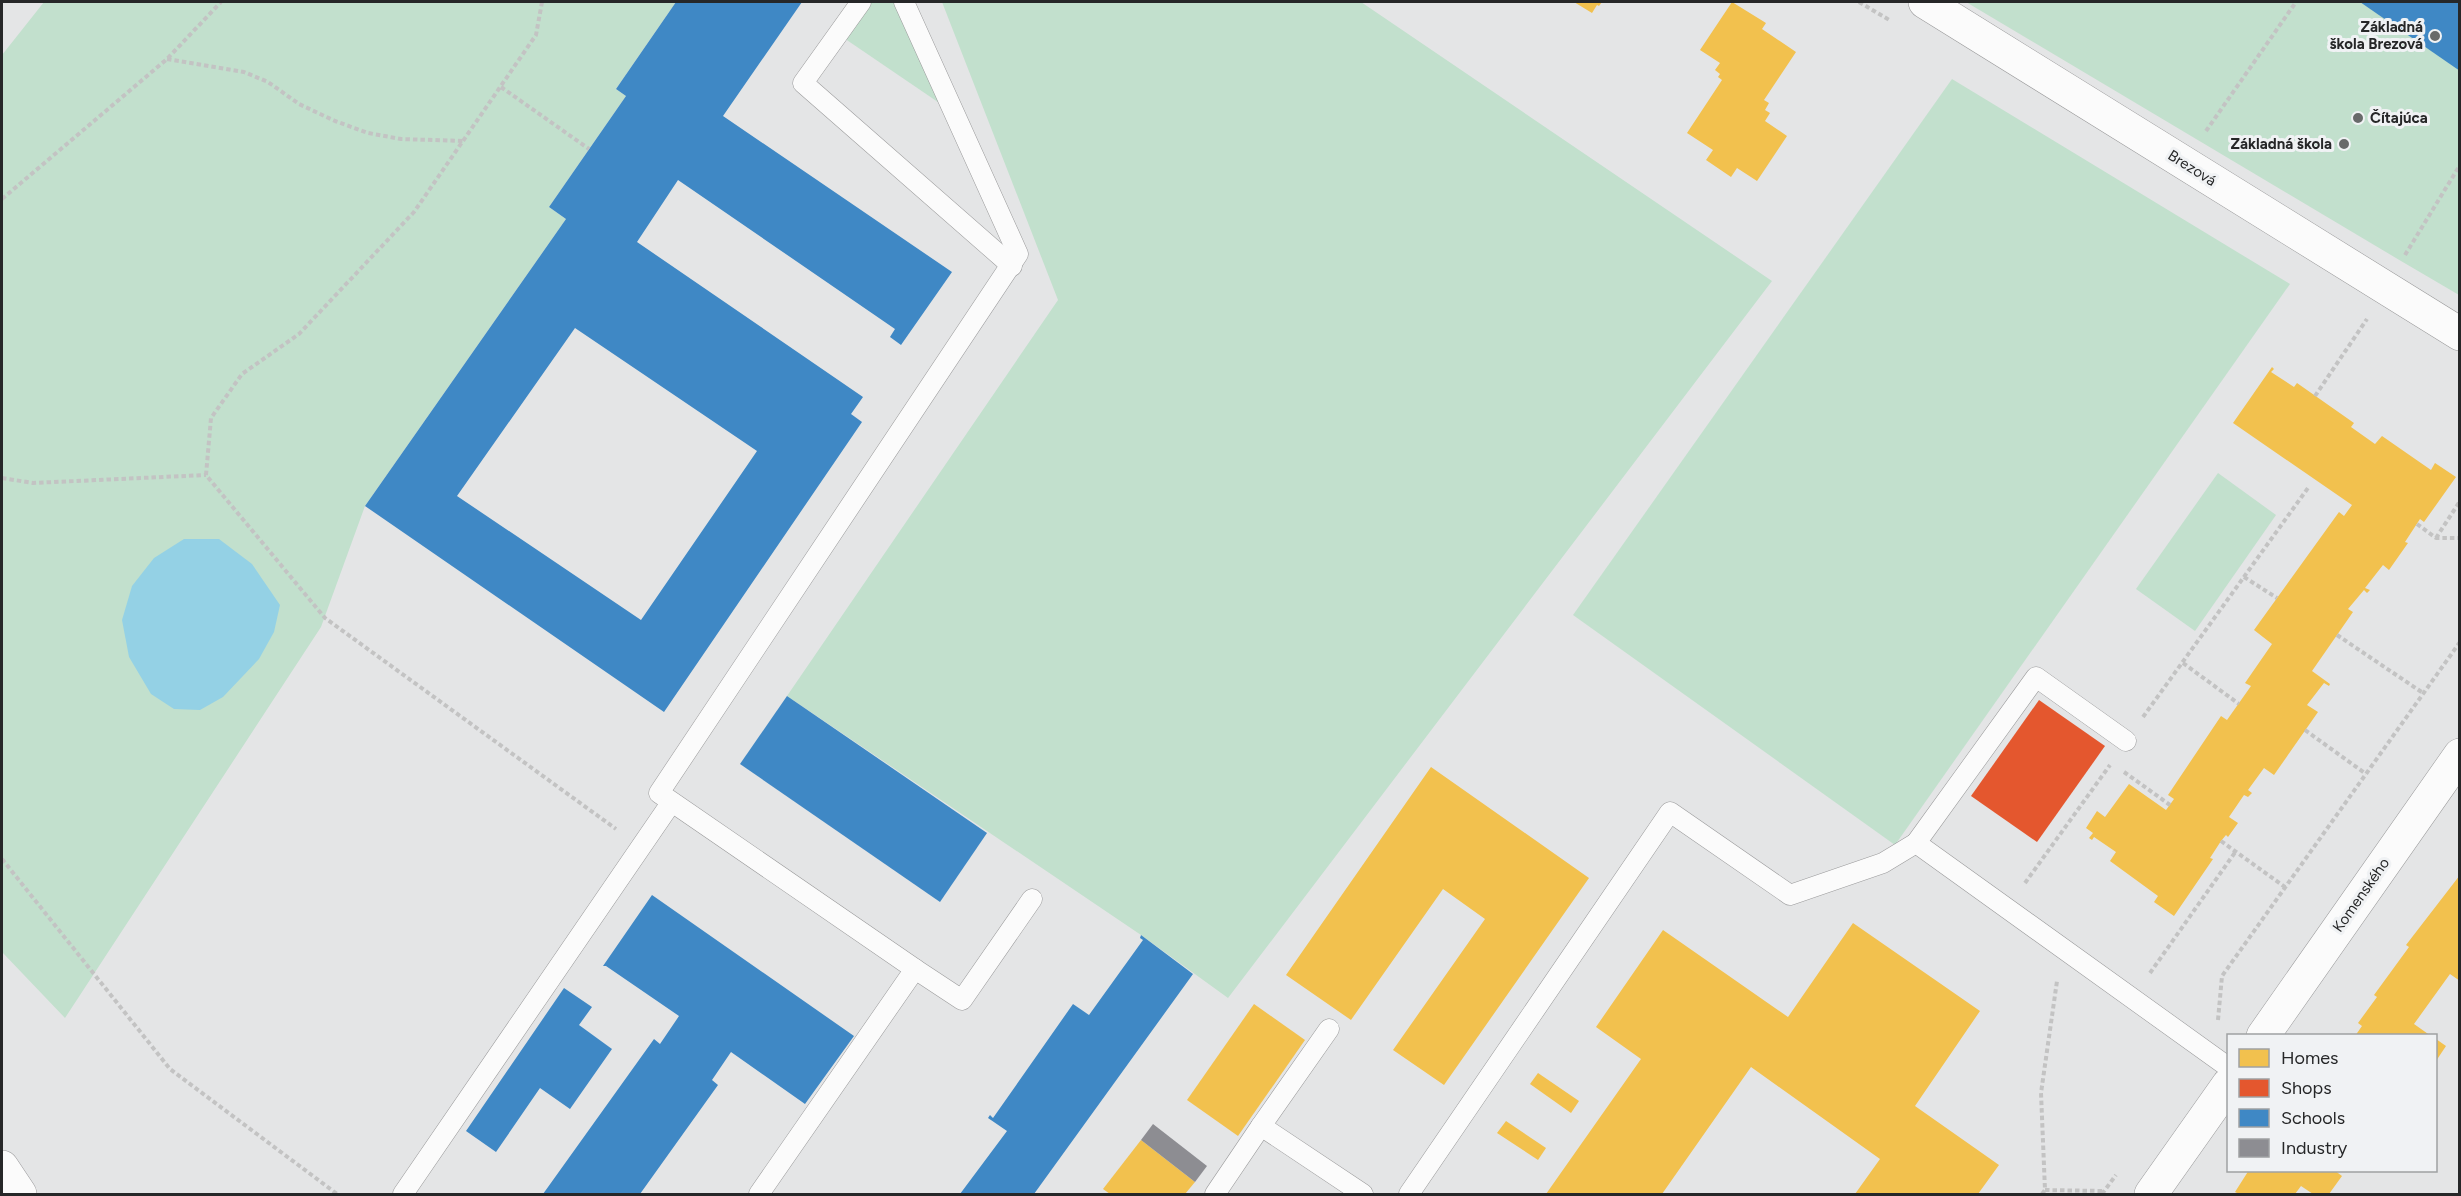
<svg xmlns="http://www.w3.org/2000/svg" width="2461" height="1196" viewBox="0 0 2461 1196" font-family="Figtree,sans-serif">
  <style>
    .green { fill: #c2e0cd }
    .water { fill: #94d1e5 }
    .homes { fill: #f2c14e }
    .shops { fill: #e4572e }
    .schools { fill: #3f88c5; fill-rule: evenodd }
    .industry { fill: #8d8d92 }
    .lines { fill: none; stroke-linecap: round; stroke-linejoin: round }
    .lane-casing { stroke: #9a9a9b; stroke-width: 21 }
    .street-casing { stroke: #9a9a9b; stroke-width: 34 }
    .path { stroke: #c3c3c3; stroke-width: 4; stroke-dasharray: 4.5 3; stroke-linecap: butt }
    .lane { stroke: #fbfbfb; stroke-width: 20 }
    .street { stroke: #fbfbfb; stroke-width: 33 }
    .poi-dot { fill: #686a6a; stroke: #f0f2f4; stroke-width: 2 }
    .labels { text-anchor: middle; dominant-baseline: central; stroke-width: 6; stroke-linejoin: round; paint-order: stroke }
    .poi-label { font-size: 15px; font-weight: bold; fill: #262728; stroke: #f0f2f4; text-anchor: end }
    .street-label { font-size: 15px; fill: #262728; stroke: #f0f2f4 }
  </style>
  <rect width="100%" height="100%" fill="#e4e5e6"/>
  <!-- green -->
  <g class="green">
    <path d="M44,2H676L616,89L626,96L549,207L566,219L365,506L321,627L65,1018L2,952V55Z"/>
    <path d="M861,2H904L954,113L838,34Z"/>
    <path d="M942,2H1361L1772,281L1228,998L1141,935L787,696L1058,300Z"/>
    <path d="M1966,2H2459V295L2401,261Z"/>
    <path d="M1952,79L2290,284L1895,845L1573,615Z"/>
    <path d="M2218,473L2276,515L2195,631L2136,589Z"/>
  </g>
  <!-- water -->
  <path class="water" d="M184,539H219L252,564L280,605L274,632L259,659L223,697L200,710L174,709L151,694L129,657L122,620L132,586L154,558Z"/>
  <!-- homes -->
  <g class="homes">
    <path d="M1574,2H1602L1599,6L1597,5L1592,13Z"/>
    <path d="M1732,2L1766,23L1762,29L1796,52L1764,100L1769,103L1765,110L1770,113L1765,121L1787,136L1757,181L1737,168L1731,177L1706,160L1713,150L1687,133L1722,80L1718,77L1720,74L1715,70L1720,63L1700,50Z"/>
    <path d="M2272,367L2274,369L2271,372L2294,387L2297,383L2354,423L2351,427L2375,444L2382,436L2431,470L2435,463L2456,477L2424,522L2420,519L2405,542L2408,543L2389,570L2383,565L2365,588L2370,590L2367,593L2364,590L2348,609L2353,612L2312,671L2330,684L2329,686L2324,683L2307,705L2318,712L2274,775L2264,768L2248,790L2252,793L2248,797L2244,795L2229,817L2238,823L2228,837L2226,835L2221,841L2210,858L2213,859L2174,916L2154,902L2158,896L2110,861L2116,852L2094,837L2092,840L2089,838L2093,833L2086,828L2097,811L2105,817L2129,784L2166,810L2174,799L2168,795L2221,716L2227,720L2251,686L2245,683L2272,644L2254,630L2339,512L2344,516L2352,505L2233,423Z"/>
    <path d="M1431,767L1589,878L1444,1085L1393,1050L1485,919L1443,889L1351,1020L1286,975Z"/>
    <path d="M2460,875V981L2450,974L2414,1024L2431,1036H2355L2362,1026L2358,1023L2377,997L2374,995L2409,947L2406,945Z"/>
    <path d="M1853,923L1980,1011L1915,1106L1999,1165L1978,1194H1855L1880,1159L1751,1067L1662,1194H1546L1641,1059L1596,1027L1663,930L1788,1017Z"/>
    <path d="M1254,1004L1305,1040L1238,1136L1187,1100Z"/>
    <path d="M2436,1039L2446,1046L2436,1061Z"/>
    <path d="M1538,1073L1579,1101L1571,1113L1530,1084Z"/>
    <path d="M1506,1121L1546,1148L1538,1160L1497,1133Z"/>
    <path d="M1141,1140L1195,1182L1185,1194H1110L1103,1189Z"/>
    <path d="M2249,1170H2334L2342,1176L2329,1194H2313L2301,1186L2295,1194H2239L2235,1192Z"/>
  </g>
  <!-- shops -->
  <path class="shops" d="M2039,700L2105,746L2037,842L1971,796Z"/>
  <!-- schools -->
  <g class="schools">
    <path d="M676,2H802L723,116L952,272L901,345L890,337L895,329L678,180L637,242L863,397L851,414L862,422L664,712L365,506L566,219L549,207L626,96L616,89ZM575,328L757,451L641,620L457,496Z"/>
    <path d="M2360,2H2460V71Z"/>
    <path d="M787,696L987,833L940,902L740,764Z"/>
    <path d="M652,895L854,1036L805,1104L731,1052L712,1080L718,1085L640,1194H543L654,1039L660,1044L679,1016L606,966H603Z"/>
    <path d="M1141,935L1193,974L1034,1194H960L1007,1131L988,1118L990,1115L993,1118L1073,1004L1089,1015L1143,940L1140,938Z"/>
    <path d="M564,988L592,1007L579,1025L612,1049L570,1109L540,1088L496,1152L466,1131Z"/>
  </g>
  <!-- industry -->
  <path class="industry" d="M1153,1124L1207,1166L1195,1182L1141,1140Z"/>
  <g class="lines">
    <defs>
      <g id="lane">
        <path d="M861,2L803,83L1012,266"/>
        <path d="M904,2L1018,254L659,793L915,969"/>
        <path d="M2126,741L2036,677L1916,843L2228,1067"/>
        <path d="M1329,1029L1261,1126L1363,1194"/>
        <path d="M403,1194L671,803"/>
        <path d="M759,1194L915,969L962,1000L1032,899"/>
        <path d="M1215,1194L1261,1126"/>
        <path d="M1409,1194L1670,812L1790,895L1883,863L1916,843"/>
      </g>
      <g id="street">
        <path d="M1925,2L2460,334"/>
        <path d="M2263,1036L2460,755"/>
        <path d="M2,1167L20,1194"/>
        <path d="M2151,1194L2228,1085"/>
      </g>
    </defs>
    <!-- lane casing -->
    <use href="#lane" class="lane-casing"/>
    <!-- street casing -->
    <use href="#street" class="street-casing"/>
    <!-- path -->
    <g class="path">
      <path d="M542,2L536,35L414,212L299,334L242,374L211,418L206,475L325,618L616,829"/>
      <path d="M1859,2L1891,21"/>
      <path d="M167,59L244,72L268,82L299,104L335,121L368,133L401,139L463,141"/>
      <path d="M501,87L589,149"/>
      <path d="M2206,131L2296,2"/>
      <path d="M2,199L167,59L221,2"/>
      <path d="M2405,255L2460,165"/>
      <path d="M2315,396L2367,319"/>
      <path d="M2,478L33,483L206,475"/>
      <path d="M2417,524L2436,538H2460"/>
      <path d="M2436,538L2460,501"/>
      <path d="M2244,577L2277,598"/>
      <path d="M2337,635L2423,693"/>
      <path d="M2183,663L2239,704"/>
      <path d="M2143,717L2308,488"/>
      <path d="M2305,730L2366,774"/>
      <path d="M2124,772L2170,805"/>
      <path d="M2221,841L2285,887"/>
      <path d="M2,859L170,1069L337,1194"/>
      <path d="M2025,883L2110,765"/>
      <path d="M2150,973L2236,851"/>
      <path d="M2218,1020L2222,976L2460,642"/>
      <path d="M2045,1190L2104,1191"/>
      <path d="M2042,1194L2045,1190L2041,1093L2057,981"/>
      <path d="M2102,1194L2116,1175"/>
    </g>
    <!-- lane -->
    <use href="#lane" class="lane"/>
    <!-- street -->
    <use href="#street" class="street"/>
  </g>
  <!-- markers -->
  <g class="poi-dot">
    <circle cx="2435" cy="36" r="6"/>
    <circle cx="2358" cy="118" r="6"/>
    <circle cx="2344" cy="144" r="6"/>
  </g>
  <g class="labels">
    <!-- poi labels -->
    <g class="poi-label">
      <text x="2423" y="27">Základná<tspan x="2423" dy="17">škola Brezová</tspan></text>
      <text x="2370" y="118" text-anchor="start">Čítajúca</text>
      <text x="2332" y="144">Základná škola</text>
    </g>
    <!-- street labels -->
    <g class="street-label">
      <text transform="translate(2192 168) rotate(32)">Brezová</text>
      <text transform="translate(2361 895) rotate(-55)">Komenského</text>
    </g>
  </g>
  <!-- border -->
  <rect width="2461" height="1196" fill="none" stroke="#262728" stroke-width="6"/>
  <!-- legend -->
  <rect x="2227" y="1034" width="210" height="138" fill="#f0f2f4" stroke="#9fa1a2" stroke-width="1.5"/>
  <rect x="2239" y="1049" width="30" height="18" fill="#f2c14e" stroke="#9fa1a2" stroke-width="1.5"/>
  <text x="2281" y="1064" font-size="18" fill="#262728">Homes</text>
  <rect x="2239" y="1079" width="30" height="18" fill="#e4572e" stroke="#9fa1a2" stroke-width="1.5"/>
  <text x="2281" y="1094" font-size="18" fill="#262728">Shops</text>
  <rect x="2239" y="1109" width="30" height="18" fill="#3f88c5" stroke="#9fa1a2" stroke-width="1.5"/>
  <text x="2281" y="1124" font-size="18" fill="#262728">Schools</text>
  <rect x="2239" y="1139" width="30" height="18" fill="#8d8d92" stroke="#9fa1a2" stroke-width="1.5"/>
  <text x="2281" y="1154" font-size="18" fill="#262728">Industry</text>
</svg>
